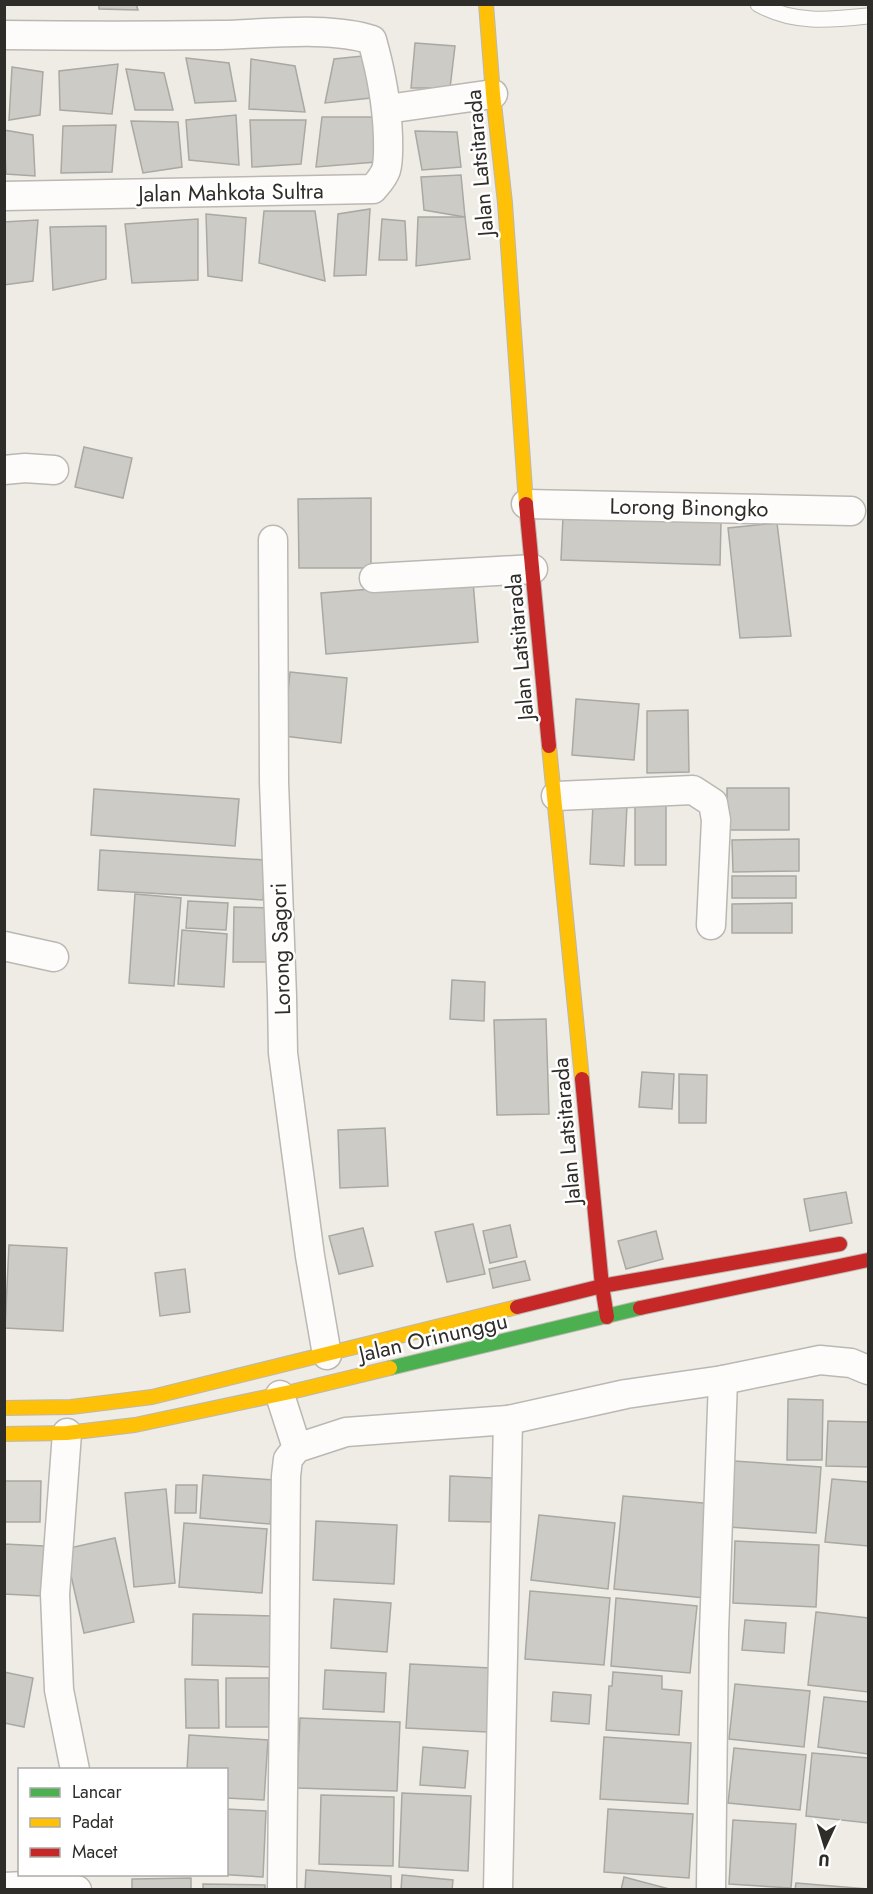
<svg xmlns="http://www.w3.org/2000/svg" width="873" height="1894" viewBox="0 0 873 1894" font-family="Jost,sans-serif">
  <style>
    .building { fill: #cdcbc6; stroke: #aaa8a3; stroke-width: 1.5 }
    .lines { fill: none; stroke-linecap: round; stroke-linejoin: round }
    .lane-casing { stroke: #bbb8b3; stroke-width: 17 }
    .street-casing { stroke: #bbb8b3; stroke-width: 31 }
    .fast-casing { stroke: #bbb8b3; stroke-width: 16 }
    .slow-casing { stroke: #bbb8b3; stroke-width: 16 }
    .jam-casing { stroke: #bbb8b3; stroke-width: 16 }
    .lane { stroke: #fdfcfb; stroke-width: 15 }
    .street { stroke: #fdfcfb; stroke-width: 28 }
    .fast { stroke: #4caf50; stroke-width: 14 }
    .slow { stroke: #ffc107; stroke-width: 14 }
    .jam { stroke: #c62828; stroke-width: 14 }
    .labels { text-anchor: middle; dominant-baseline: central; stroke-width: 5; stroke-linejoin: round; paint-order: stroke }
    .street-label { font-size: 22px; fill: #2f2d29; stroke: #fff }
  </style>
  <rect width="100%" height="100%" fill="#efece6"/>
  <!-- building -->
  <g class="building">
    <path d="M99,4H136L138,10L99,9Z"/>
    <path d="M415,43L455,46L450,88H411Z"/>
    <path d="M372,55L371,98L325,103L334,59Z"/>
    <path d="M186,58L229,63L236,101L195,103Z"/>
    <path d="M251,59L295,66L305,112L249,109Z"/>
    <path d="M118,64L112,114L60,110L59,71Z"/>
    <path d="M12,67L43,72L40,115L9,120Z"/>
    <path d="M126,69L164,73L173,110H135Z"/>
    <path d="M236,115L239,165L189,160L186,120Z"/>
    <path d="M322,117H374L376,162L316,167Z"/>
    <path d="M250,120H306L301,164L252,167Z"/>
    <path d="M131,121L178,122L182,167L143,173Z"/>
    <path d="M116,125L112,172L61,173L63,126Z"/>
    <path d="M4,130L33,135L35,176L6,174Z"/>
    <path d="M415,131L457,132L461,167L422,170Z"/>
    <path d="M461,175L465,217L424,210L421,177Z"/>
    <path d="M370,209L366,275L334,276L338,214Z"/>
    <path d="M264,211H315L325,281L259,263Z"/>
    <path d="M206,214L246,218L242,281L208,276Z"/>
    <path d="M418,217H465L470,259L416,266Z"/>
    <path d="M198,219V280L132,283L125,224Z"/>
    <path d="M382,219L405,221L407,260H379Z"/>
    <path d="M38,220L33,281L4,285V222Z"/>
    <path d="M106,226V279L53,290L50,227Z"/>
    <path d="M84,447L132,458L123,498L75,487Z"/>
    <path d="M371,498V568H299L298,499Z"/>
    <path d="M563,517L721,522L720,565L561,560Z"/>
    <path d="M777,523L791,636L740,638L728,528Z"/>
    <path d="M473,581L478,642L326,654L321,593Z"/>
    <path d="M290,672L347,678L341,743L284,736Z"/>
    <path d="M576,699L639,704L634,760L572,755Z"/>
    <path d="M688,710L689,772L647,773V711Z"/>
    <rect x="727" y="788" width="62" height="42"/>
    <path d="M94,789L239,799L235,846L91,835Z"/>
    <path d="M593,804L627,805L624,866L590,864Z"/>
    <rect x="635" y="804" width="31" height="61"/>
    <path d="M799,839V871L733,872L732,840Z"/>
    <path d="M100,850L266,860L263,900L98,890Z"/>
    <rect x="732" y="876" width="64" height="22"/>
    <path d="M135,894L181,898L174,986L129,983Z"/>
    <path d="M188,901L228,903L226,930L186,928Z"/>
    <path d="M792,903V933H732V904Z"/>
    <path d="M234,907L273,908L272,962H233Z"/>
    <path d="M182,930L227,934L224,987L178,984Z"/>
    <path d="M452,980L485,982L484,1021L450,1019Z"/>
    <path d="M546,1019L549,1114L497,1115L494,1020Z"/>
    <path d="M642,1072L674,1074L672,1109L639,1107Z"/>
    <path d="M679,1074L707,1075L706,1123H679Z"/>
    <path d="M385,1128L388,1186L340,1188L338,1130Z"/>
    <path d="M846,1192L852,1223L810,1231L804,1199Z"/>
    <path d="M473,1224L485,1274L447,1282L435,1232Z"/>
    <path d="M510,1225L517,1257L490,1263L483,1231Z"/>
    <path d="M363,1228L373,1266L339,1274L329,1236Z"/>
    <path d="M656,1231L663,1259L626,1269L618,1241Z"/>
    <path d="M9,1245L67,1248L63,1331L5,1328Z"/>
    <path d="M525,1261L530,1280L493,1288L489,1269Z"/>
    <path d="M185,1269L190,1312L160,1316L155,1273Z"/>
    <path d="M788,1399L823,1400L822,1460H787Z"/>
    <path d="M828,1421L868,1422V1467L826,1466Z"/>
    <path d="M734,1461L821,1467L816,1533L729,1527Z"/>
    <path d="M203,1475L274,1480L270,1524L200,1518Z"/>
    <path d="M450,1476L492,1478L491,1522L449,1521Z"/>
    <path d="M832,1479L868,1482V1546L825,1542Z"/>
    <path d="M4,1481H41L40,1522H4Z"/>
    <path d="M176,1485H197L196,1513H175Z"/>
    <path d="M166,1489L175,1583L134,1587L125,1493Z"/>
    <path d="M623,1496L714,1504L705,1598L614,1589Z"/>
    <path d="M539,1515L615,1523L608,1589L531,1580Z"/>
    <path d="M316,1521L397,1525L394,1584L313,1580Z"/>
    <path d="M184,1523L267,1529L262,1593L179,1587Z"/>
    <path d="M115,1538L134,1622L84,1633L65,1549Z"/>
    <path d="M735,1541L819,1545L816,1607L733,1603Z"/>
    <path d="M4,1544L44,1546L42,1596L4,1594Z"/>
    <path d="M530,1591L610,1598L604,1665L525,1659Z"/>
    <path d="M616,1598L697,1606L690,1673L611,1666Z"/>
    <path d="M334,1599L391,1603L387,1652L331,1648Z"/>
    <path d="M816,1612L868,1618V1692L808,1685Z"/>
    <path d="M193,1614L273,1616L272,1667L192,1665Z"/>
    <path d="M745,1620L786,1623L784,1653L742,1650Z"/>
    <path d="M410,1664L490,1668L487,1732L406,1728Z"/>
    <path d="M325,1670L386,1673L384,1712L323,1709Z"/>
    <path d="M4,1672L33,1678L24,1727L4,1723Z"/>
    <path d="M613,1672L662,1676V1689L682,1691L679,1735L606,1730L609,1686H612Z"/>
    <rect x="226" y="1678" width="43" height="49"/>
    <path d="M185,1679L218,1680L219,1728H186Z"/>
    <path d="M735,1684L810,1691L804,1747L729,1739Z"/>
    <path d="M553,1692L591,1695L589,1724L551,1721Z"/>
    <path d="M824,1697L868,1702V1754L818,1747Z"/>
    <path d="M300,1718L400,1722L397,1791L297,1788Z"/>
    <path d="M189,1735L268,1740L264,1800L226,1798V1770H187Z"/>
    <path d="M604,1737L691,1743L688,1804L600,1799Z"/>
    <path d="M423,1747L468,1751L465,1788L420,1785Z"/>
    <path d="M734,1748L806,1755L800,1810L728,1803Z"/>
    <path d="M812,1753L868,1758V1823L806,1816Z"/>
    <path d="M402,1793L471,1796L468,1871L399,1867Z"/>
    <path d="M321,1795L394,1797L393,1866L319,1864Z"/>
    <path d="M226,1809L266,1811L263,1877L215,1874H226Z"/>
    <path d="M608,1809L693,1814L689,1878L604,1872Z"/>
    <path d="M733,1820L796,1824L791,1888L729,1884Z"/>
    <path d="M306,1870L391,1876V1890H305Z"/>
    <path d="M402,1875L453,1880L452,1890H401Z"/>
    <path d="M624,1877L673,1890H621Z"/>
    <path d="M191,1878V1890H132V1879Z"/>
    <path d="M796,1883L868,1889V1890H795Z"/>
    <path d="M203,1884L265,1885V1890H203Z"/>
  </g>
  <g class="lines">
    <defs>
      <path id="lane" d="M758,4C793,24 830,20 868,16"/>
      <g id="street">
        <path d="M4,35C77,36 149,36 221,35C265,34 331,26 372,40C381,72 387,103 388,137C388,147 389,160 386,170C383,178 378,183 373,189L4,196"/>
        <path d="M387,109L493,94"/>
        <path d="M4,470L25,468L54,470"/>
        <path d="M526,504L851,511"/>
        <path d="M273,540L274,782L282,996L283,1053L310,1256L327,1355"/>
        <path d="M374,578L533,569"/>
        <path d="M556,796L693,790L713,803L716,820L711,925"/>
        <path d="M4,946L54,957"/>
        <path d="M280,1395L297,1448"/>
        <path d="M67,1433L55,1594L59,1690L75,1770"/>
        <path d="M4,1887L46,1885L77,1890"/>
        <path d="M282,1890L286,1476L288,1459L297,1448L346,1432L508,1420L626,1394L723,1380"/>
        <path d="M498,1890L508,1420"/>
        <path d="M711,1890L714,1632L723,1380L820,1360L851,1363L868,1370"/>
      </g>
      <path id="fast" d="M390,1368L640,1308"/>
      <g id="slow">
        <path d="M486,4L493,94L505,203L526,504"/>
        <path d="M549,746L582,1079"/>
        <path d="M4,1408L71,1407L152,1397L517,1307"/>
        <path d="M4,1434L67,1433L135,1425L295,1391L390,1368"/>
      </g>
      <g id="jam">
        <path d="M526,504L549,746"/>
        <path d="M582,1079L602,1286L607,1317"/>
        <path d="M517,1307L602,1286L840,1244"/>
        <path d="M640,1308L868,1260"/>
      </g>
    </defs>
    <!-- lane casing -->
    <use href="#lane" class="lane-casing"/>
    <!-- street casing -->
    <use href="#street" class="street-casing"/>
    <!-- fast casing -->
    <use href="#fast" class="fast-casing"/>
    <!-- slow casing -->
    <use href="#slow" class="slow-casing"/>
    <!-- jam casing -->
    <use href="#jam" class="jam-casing"/>
    <!-- lane -->
    <use href="#lane" class="lane"/>
    <!-- street -->
    <use href="#street" class="street"/>
    <!-- fast -->
    <use href="#fast" class="fast"/>
    <!-- slow -->
    <use href="#slow" class="slow"/>
    <!-- jam -->
    <use href="#jam" class="jam"/>
  </g>
  <g class="labels">
    <!-- street labels -->
    <g class="street-label">
      <text transform="translate(479 163) rotate(-95)">Jalan Latsitarada</text>
      <text transform="translate(231 192) rotate(-1)">Jalan Mahkota Sultra</text>
      <text transform="translate(689 507) rotate(1)">Lorong Binongko</text>
      <text transform="translate(519 647) rotate(-95)">Jalan Latsitarada</text>
      <text transform="translate(280 949) rotate(-92)">Lorong Sagori</text>
      <text transform="translate(566 1131) rotate(-95)">Jalan Latsitarada</text>
      <text transform="translate(433 1337) rotate(-13)">Jalan Orinunggu</text>
    </g>
  </g>
  <!-- border -->
  <rect width="873" height="1894" fill="none" stroke="#2f2d29" stroke-width="12"/>
  <!-- legend -->
  <rect x="18" y="1768" width="210" height="108" fill="#ffffff" stroke="#acaba9" stroke-width="1.5"/>
  <rect x="30" y="1788" width="30" height="9" fill="#4caf50" stroke="#acaba9" stroke-width="1.5"/>
  <text x="72" y="1798" font-size="18" fill="#2f2d29">Lancar</text>
  <rect x="30" y="1818" width="30" height="9" fill="#ffc107" stroke="#acaba9" stroke-width="1.5"/>
  <text x="72" y="1828" font-size="18" fill="#2f2d29">Padat</text>
  <rect x="30" y="1848" width="30" height="9" fill="#c62828" stroke="#acaba9" stroke-width="1.5"/>
  <text x="72" y="1858" font-size="18" fill="#2f2d29">Macet</text>
  <!-- north arrow -->
  <g transform="translate(825 1846) rotate(184)" stroke="#ffffff" stroke-width="4.5" paint-order="stroke">
  <path d="M0-4.5L10 22L0 15L-10 22Z" fill="#2f2d29"/>
  <text y="-9" font-size="16" font-weight="bold" text-anchor="middle" fill="#2f2d29">U</text>
  </g>
</svg>
